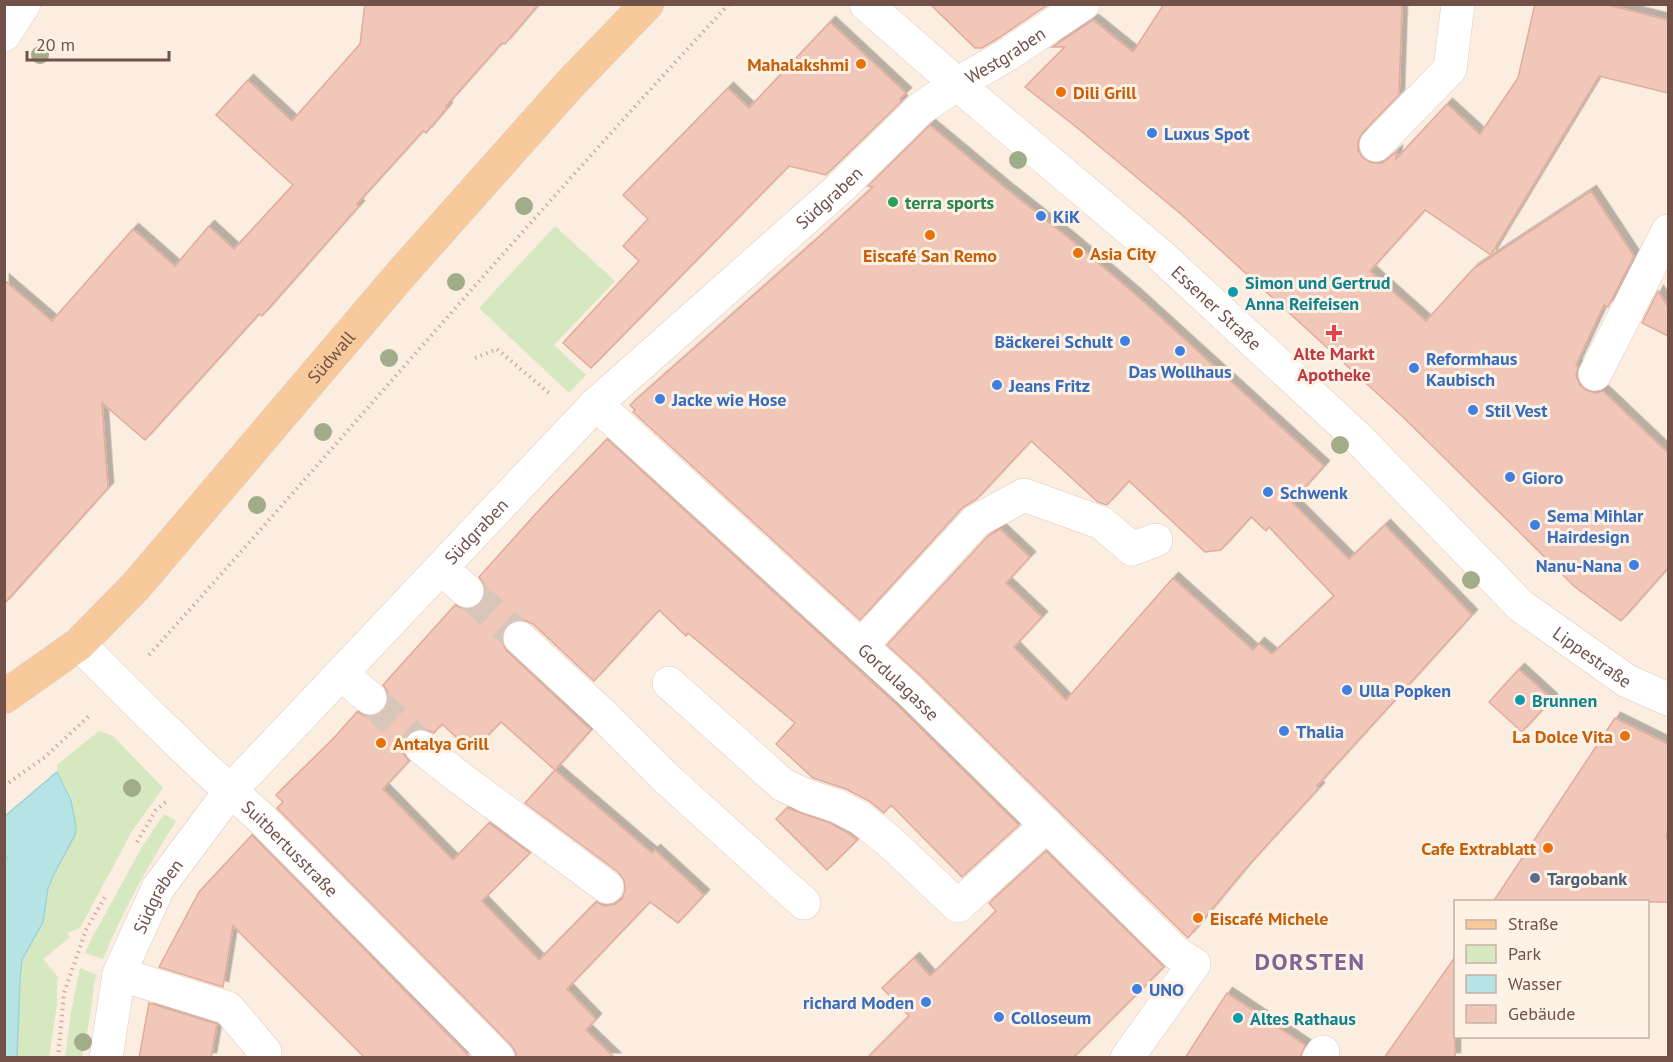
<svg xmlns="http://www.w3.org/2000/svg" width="1673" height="1062" viewBox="0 0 1673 1062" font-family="'PT Sans',sans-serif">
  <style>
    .green { fill: #d5e8c0 }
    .water { fill: #b6e3e3; stroke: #9cd4d5; stroke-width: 1.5 }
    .building { fill: #f0c7b9; stroke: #e2ab9a; stroke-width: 1.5; fill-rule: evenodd; filter: url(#shadow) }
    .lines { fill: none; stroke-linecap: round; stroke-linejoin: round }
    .minor-tunnel { stroke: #d8c6ba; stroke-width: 33; stroke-dasharray: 33 16; stroke-linecap: butt }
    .minor-casing { stroke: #e1cabf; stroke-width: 34 }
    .major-casing { stroke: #d7cecc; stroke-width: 34 }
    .path { stroke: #d4ab9c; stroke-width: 4; stroke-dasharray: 1.5 4.5; stroke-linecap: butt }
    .minor { stroke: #fff; stroke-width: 33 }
    .major { stroke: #f8c99a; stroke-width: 33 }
    .tree { fill: #a1ac89 }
    .food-dot { fill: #e8710a; stroke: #fef1e6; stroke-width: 2 }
    .shop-dot { fill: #3f7fe0; stroke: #fef1e6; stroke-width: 2 }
    .leisure-dot { fill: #2e9e5b; stroke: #fef1e6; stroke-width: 2 }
    .culture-dot { fill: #0f9aa8; stroke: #fef1e6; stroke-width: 2 }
    .health-dot { fill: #e0444e; stroke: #fef1e6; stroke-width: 2 }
    .service-dot { fill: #5c6f8a; stroke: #fef1e6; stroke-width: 2 }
    .labels { text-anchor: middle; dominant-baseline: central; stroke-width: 6; stroke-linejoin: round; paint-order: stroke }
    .street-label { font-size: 18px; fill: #715148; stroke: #fef1e6 }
    .food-label { font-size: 18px; font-weight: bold; fill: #c56008; stroke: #fef1e6; text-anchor: start }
    .shop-label { font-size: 18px; font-weight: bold; fill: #366cbe; stroke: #fef1e6; text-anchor: start }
    .leisure-label { font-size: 18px; font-weight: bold; fill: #27864d; stroke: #fef1e6; text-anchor: start }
    .culture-label { font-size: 18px; font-weight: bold; fill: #0d838f; stroke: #fef1e6; text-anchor: start }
    .health-label { font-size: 18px; font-weight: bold; fill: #be3a42; stroke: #fef1e6 }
    .service-label { font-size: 18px; font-weight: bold; fill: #4e5e75; stroke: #fef1e6; text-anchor: start }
    .district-label { font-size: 24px; font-weight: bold; letter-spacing: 1.5px; fill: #7e6494; stroke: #fef1e6 }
  </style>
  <defs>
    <filter id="shadow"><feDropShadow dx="5.5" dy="-5.5" stdDeviation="0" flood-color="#0004"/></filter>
  </defs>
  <rect width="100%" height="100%" fill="#fbede0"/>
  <!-- green -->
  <g class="green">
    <path d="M555,226L615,281L554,345L586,375L569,393L479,308Z"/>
    <path d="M99,731L113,736L163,788L132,831L80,928L67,933L70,937L43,959L59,978L57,981V1004L49,1057H17L19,1003L23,960L43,922L49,890L53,877L75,835L76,827L72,799L58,772L57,765Z"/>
    <path d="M164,814L176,821C148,866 123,910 103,959L85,953L92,938L142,847Z"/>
    <path d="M80,968L97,975L94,984L90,1017L82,1057H65L71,1012Z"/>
  </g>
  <!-- water -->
  <path class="water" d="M57,772L71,800L76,827L75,835L53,876L48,889L43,922L22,960L20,981L17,1057H5L4,860L7,858L5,854V816Z"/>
  <!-- building -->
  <g class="building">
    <path d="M365,4H539L505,44L502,43L446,106L447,108L426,133L423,131L357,204L359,206L262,316L259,314L145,440L102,403L108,488L4,604V280L52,321L133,229L175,266L209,226L234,249L293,185L216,115L248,80L292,121L360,44Z"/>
    <path d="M930,4H1049L997,39L982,48H975Z"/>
    <path d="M1164,4H1402L1399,95L1363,132L1358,141V150L1363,158L1372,163H1382L1389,158L1397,151L1396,159L1447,104L1480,134L1518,78L1535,4H1604L1668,20V93L1599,76L1491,255L1425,210L1370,271L1426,321L1473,269L1591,191L1634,256L1608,307L1604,305L1576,365L1578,367L1576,376L1580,385L1586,390L1595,393L1603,391L1668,453V568L1621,621L1575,587L1403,417L1182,215L1075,126L1025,87L1065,47H1052L1093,20L1133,52Z"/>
    <path d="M830,22L906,93L900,99L902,101L826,175L789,166L591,368L563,343L639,261L623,246L648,219L623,195L728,88L749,108Z"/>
    <path d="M930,125L1008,190L1070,239L1135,294L1324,466L1292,502L1349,559L1385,525L1472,615L1317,786L1319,788L1247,867L1188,938L922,677L887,645L988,536L1000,529L1030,557L1006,583L1042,617L1014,647L1066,700L1173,578L1253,650L1259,643L1272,654L1334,596L1269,527L1266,531L1251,517L1221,550L1205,552L1129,481L1107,505L1098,502L1031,441L977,499L962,508L860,620L633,412L635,410L630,405L819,237L873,187L868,186Z"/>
    <path d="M1658,291L1668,307V336L1642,323Z"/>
    <path d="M607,439L896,704L1019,825L962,877L891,805L884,813L869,801L846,789L813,778L776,744L795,723L688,633L686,636L659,610L594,681L533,624L524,620H514L506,626L502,633V643L507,651L591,730L555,770L652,853L655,850L704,895L678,923L650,902L567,989L596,1019L586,1030L615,1058H516V1053L511,1045L277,808L283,802L276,795L333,739L357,712L367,717L377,715L384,710L389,701L388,692L383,685L455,605L464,609H472L481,604L485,594L484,584L479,577L541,508ZM501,722L555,770L525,803L618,872L624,880L625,890L622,899L615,904L605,906L596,902L539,960L482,901L530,853L489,823L453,860L383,789L409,761L403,753V744L407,735L414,730L424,729L434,733L442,724L472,752Z"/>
    <path d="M1519,669L1552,699L1522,732L1489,702Z"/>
    <path d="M1615,718L1668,744V830L1666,837L1668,840V902H1493Z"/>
    <path d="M787,808L830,823L850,834L857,840L827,870L776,819Z"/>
    <path d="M252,835L471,1058H365L233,926L223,987L159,967L199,892Z"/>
    <path d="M1046,851L1164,967L1073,1058H867L909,1016L882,988L914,958L930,976L996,911L989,903Z"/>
    <path d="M1455,957V1058H1384Z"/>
    <path d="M1227,993L1305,1045L1300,1058H1185Z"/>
    <path d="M149,1003L217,1024L211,1058H139Z"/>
  </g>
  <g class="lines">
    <!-- minor-tunnel -->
    <g class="minor-tunnel">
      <path d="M467,591L520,638"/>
      <path d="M370,698L421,747"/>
    </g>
    <defs>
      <g id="minor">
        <path id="s1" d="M866,4L957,84L1159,254L1357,437L1521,606L1627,681L1668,699"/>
        <path d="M4,35L24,4"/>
        <path d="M1376,145L1450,69L1458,4"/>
        <path d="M1595,374L1668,231"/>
        <path id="s2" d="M596,404L909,690L1176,953L1194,964L1127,1058"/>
        <path d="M442,569L467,591"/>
        <path d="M520,638L602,714L665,777L804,903"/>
        <path id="s3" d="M79,644L148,713L206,769L261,818L498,1058"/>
        <path d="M861,646L976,521L1024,495L1102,523L1132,549L1156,540"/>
        <path d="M341,674L370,698"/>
        <path d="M669,683L783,785L807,796L837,806L860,818L888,840L958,906L1047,825"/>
        <path d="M421,747L460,778L607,887"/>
        <path d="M119,974L228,1008L265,1052L264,1058"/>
        <path id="s4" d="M106,1058L119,974L158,888L231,790L596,404L840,188L920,109L957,84L1007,55L1083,4"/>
        <path d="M1319,1058L1323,1052"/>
      </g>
      <g id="major">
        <path id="s5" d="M4,697L79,644L136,586L401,274L570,84L647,4"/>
      </g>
    </defs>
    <!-- minor casing -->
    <use href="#minor" class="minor-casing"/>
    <!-- major casing -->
    <use href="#major" class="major-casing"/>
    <!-- path -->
    <g class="path">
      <path d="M475,358L497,349L549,393"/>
      <path d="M149,655C343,439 531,217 729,4"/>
      <path d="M4,786L45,757L91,714"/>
      <path d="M137,842L156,810L168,800"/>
      <path d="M58,1058L64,993L86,930L106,895"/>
    </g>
    <!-- minor -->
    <use href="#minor" class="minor"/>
    <!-- major -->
    <use href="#major" class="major"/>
  </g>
  <!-- trees -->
  <g class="tree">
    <circle cx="40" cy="55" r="9"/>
    <circle cx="1018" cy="160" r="9"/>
    <circle cx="524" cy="206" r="9"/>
    <circle cx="456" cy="282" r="9"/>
    <circle cx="389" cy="358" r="9"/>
    <circle cx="323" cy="432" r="9"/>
    <circle cx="1340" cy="445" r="9"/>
    <circle cx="257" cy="505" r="9"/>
    <circle cx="1471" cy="580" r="9"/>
    <circle cx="132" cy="788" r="9"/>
    <circle cx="83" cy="1042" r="9"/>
  </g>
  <!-- markers -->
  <g class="food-dot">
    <circle cx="861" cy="64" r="6"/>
    <circle cx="1061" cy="92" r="6"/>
    <circle cx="930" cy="235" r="6"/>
    <circle cx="1078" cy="253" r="6"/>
    <circle cx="1625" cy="736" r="6"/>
    <circle cx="381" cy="743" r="6"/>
    <circle cx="1548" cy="848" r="6"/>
    <circle cx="1198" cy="918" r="6"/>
  </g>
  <g class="shop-dot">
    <circle cx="1152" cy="133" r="6"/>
    <circle cx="1041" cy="216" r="6"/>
    <circle cx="1125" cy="341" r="6"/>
    <circle cx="1180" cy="351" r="6"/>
    <circle cx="1414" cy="368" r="6"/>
    <circle cx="997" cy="385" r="6"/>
    <circle cx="660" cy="399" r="6"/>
    <circle cx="1473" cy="410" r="6"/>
    <circle cx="1510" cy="477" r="6"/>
    <circle cx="1268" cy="492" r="6"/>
    <circle cx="1535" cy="525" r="6"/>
    <circle cx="1634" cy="565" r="6"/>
    <circle cx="1347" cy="690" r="6"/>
    <circle cx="1284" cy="731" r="6"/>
    <circle cx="1137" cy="989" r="6"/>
    <circle cx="926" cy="1002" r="6"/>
    <circle cx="999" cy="1017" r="6"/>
  </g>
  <circle class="leisure-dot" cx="893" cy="202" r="6"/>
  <g class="culture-dot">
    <circle cx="1233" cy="292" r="6"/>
    <circle cx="1520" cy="700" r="6"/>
    <circle cx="1238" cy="1018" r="6"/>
  </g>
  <path class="health-dot" d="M1331 324h6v6h6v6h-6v6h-6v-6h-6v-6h6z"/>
  <circle class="service-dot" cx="1535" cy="878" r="6"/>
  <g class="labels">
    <!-- street labels -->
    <g class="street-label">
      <text stroke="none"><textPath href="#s4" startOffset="1372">Westgraben</textPath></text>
      <text stroke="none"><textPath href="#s4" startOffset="1144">Südgraben</textPath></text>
      <text stroke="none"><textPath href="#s1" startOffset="464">Essener Straße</textPath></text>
      <text stroke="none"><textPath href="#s5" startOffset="474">Südwall</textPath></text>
      <text stroke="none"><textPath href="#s4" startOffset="658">Südgraben</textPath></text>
      <text stroke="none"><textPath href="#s1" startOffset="978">Lippestraße</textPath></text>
      <text stroke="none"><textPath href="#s2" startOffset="411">Gordulagasse</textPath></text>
      <text stroke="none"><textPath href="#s3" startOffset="294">Suitbertusstraße</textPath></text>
      <text stroke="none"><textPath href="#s4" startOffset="172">Südgraben</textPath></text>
    </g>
    <!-- food labels -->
    <g class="food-label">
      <text x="849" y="64" text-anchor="end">Mahalakshmi</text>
      <text x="1073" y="92">Dili Grill</text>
      <text x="1090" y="253">Asia City</text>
      <text x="930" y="255" text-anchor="middle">Eiscafé San Remo</text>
      <text x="1613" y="736" text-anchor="end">La Dolce Vita</text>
      <text x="393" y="743">Antalya Grill</text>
      <text x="1536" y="848" text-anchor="end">Cafe Extrablatt</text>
      <text x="1210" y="918">Eiscafé Michele</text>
    </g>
    <!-- shop labels -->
    <g class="shop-label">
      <text x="1164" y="133">Luxus Spot</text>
      <text x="1053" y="216">KiK</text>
      <text x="1113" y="341" text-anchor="end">Bäckerei Schult</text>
      <text x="1426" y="358">Reformhaus<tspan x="1426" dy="21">Kaubisch</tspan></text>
      <text x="1180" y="371" text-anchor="middle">Das Wollhaus</text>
      <text x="1009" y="385">Jeans Fritz</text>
      <text x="672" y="399">Jacke wie Hose</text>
      <text x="1485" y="410">Stil Vest</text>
      <text x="1522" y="477">Gioro</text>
      <text x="1280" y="492">Schwenk</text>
      <text x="1547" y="515">Sema Mihlar<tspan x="1547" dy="21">Hairdesign</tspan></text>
      <text x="1622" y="565" text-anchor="end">Nanu-Nana</text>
      <text x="1359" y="690">Ulla Popken</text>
      <text x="1296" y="731">Thalia</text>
      <text x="1149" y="989">UNO</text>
      <text x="914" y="1002" text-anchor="end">richard Moden</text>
      <text x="1011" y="1017">Colloseum</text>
    </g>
    <!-- leisure labels -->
    <g class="leisure-label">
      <text x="905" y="202">terra sports</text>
    </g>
    <!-- culture labels -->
    <g class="culture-label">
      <text x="1245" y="282">Simon und Gertrud<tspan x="1245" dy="21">Anna Reifeisen</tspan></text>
      <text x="1532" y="700">Brunnen</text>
      <text x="1250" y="1018">Altes Rathaus</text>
    </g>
    <!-- health labels -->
    <g class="health-label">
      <text x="1334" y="353">Alte Markt<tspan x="1334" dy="21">Apotheke</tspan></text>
    </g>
    <!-- service labels -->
    <g class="service-label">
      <text x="1547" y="878">Targobank</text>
    </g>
    <!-- district labels -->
    <g class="district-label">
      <text x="1310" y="961">DORSTEN</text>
    </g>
  </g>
  <!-- border -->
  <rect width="1673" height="1062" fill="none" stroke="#715148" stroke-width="12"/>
  <!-- legend -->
  <rect x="1454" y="900" width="195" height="138" fill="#fef1e6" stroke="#c6b1a7" stroke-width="1.5"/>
  <rect x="1466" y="920" width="30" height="9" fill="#f8c99a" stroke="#c6b1a7" stroke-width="1.5"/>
  <text x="1508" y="930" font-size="18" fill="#715148">Straße</text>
  <rect x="1466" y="945" width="30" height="18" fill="#d5e8c0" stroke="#c6b1a7" stroke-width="1.5"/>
  <text x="1508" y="960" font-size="18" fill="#715148">Park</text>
  <rect x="1466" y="975" width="30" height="18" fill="#b6e3e3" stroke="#c6b1a7" stroke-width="1.5"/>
  <text x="1508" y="990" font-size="18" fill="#715148">Wasser</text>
  <rect x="1466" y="1005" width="30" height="18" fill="#f0c7b9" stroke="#c6b1a7" stroke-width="1.5"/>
  <text x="1508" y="1020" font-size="18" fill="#715148">Gebäude</text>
  <!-- scale -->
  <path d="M27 51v9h142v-9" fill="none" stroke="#715148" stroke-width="3"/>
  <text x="36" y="51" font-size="18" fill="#715148" stroke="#fef1e6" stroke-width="4.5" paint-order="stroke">20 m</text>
</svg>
